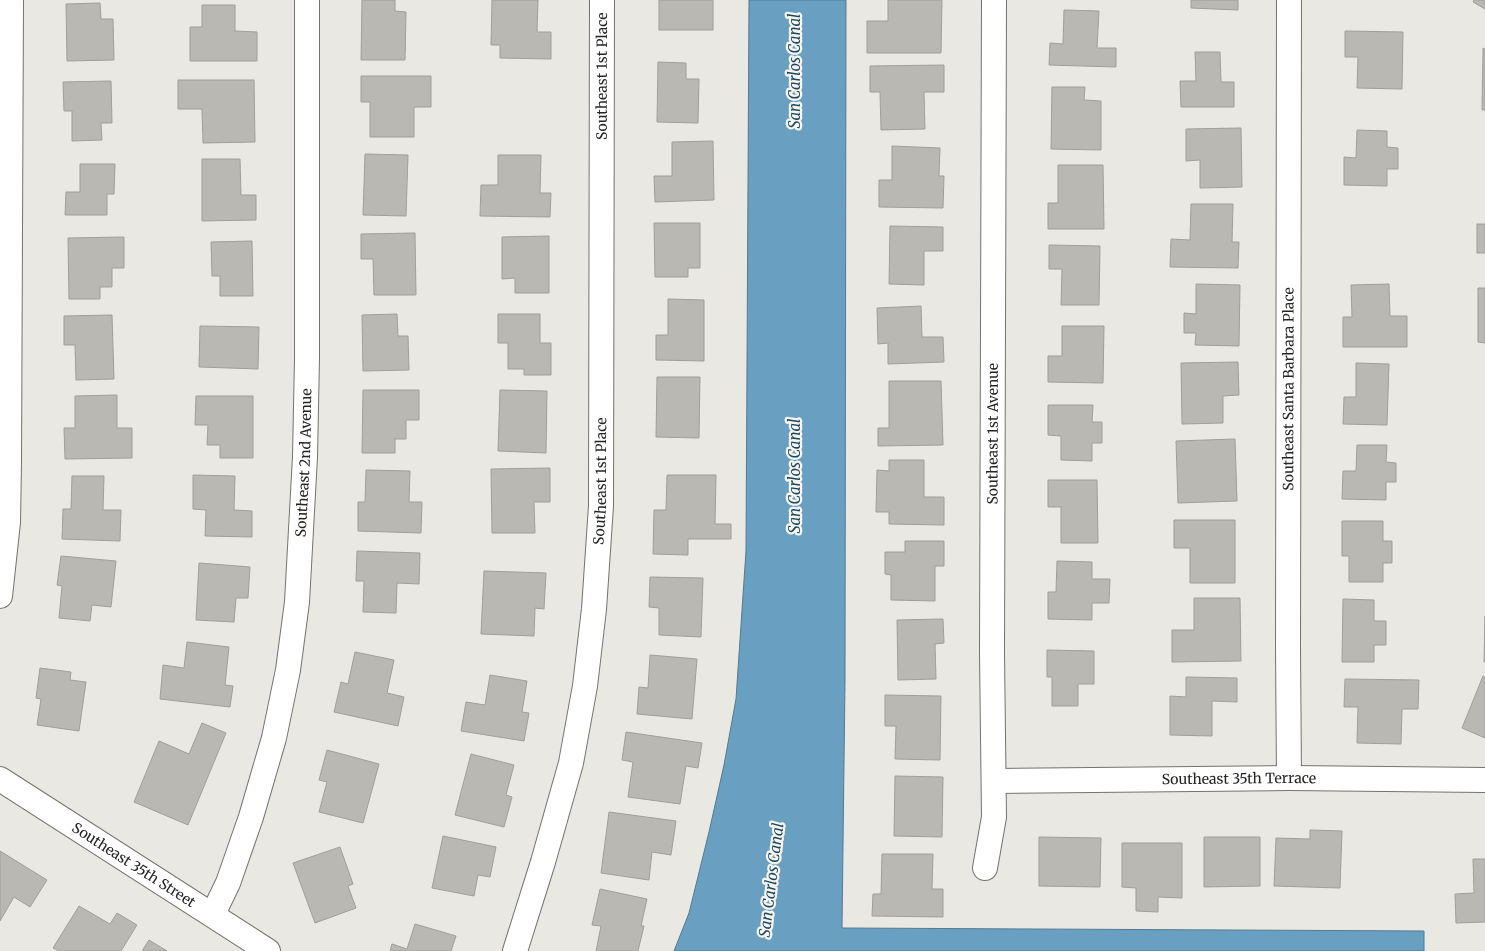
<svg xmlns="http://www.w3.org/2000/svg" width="1485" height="951" viewBox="0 0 1485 951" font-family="Merriweather,serif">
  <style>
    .water { fill: #699fc0; stroke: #557a91 }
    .building { fill: #b9b8b2; stroke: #a09f99 }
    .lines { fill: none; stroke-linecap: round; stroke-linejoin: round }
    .minor-casing { stroke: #74736d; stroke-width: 26 }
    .minor { stroke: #fff; stroke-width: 24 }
    .labels { text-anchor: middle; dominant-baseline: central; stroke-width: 4.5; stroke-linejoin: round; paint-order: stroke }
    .street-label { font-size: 14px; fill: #252422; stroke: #f7f5ef }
    .water-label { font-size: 15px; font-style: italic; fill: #1b475f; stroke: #f7f5ef }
  </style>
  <rect width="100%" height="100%" fill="#e9e8e2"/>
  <!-- water -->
  <path class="water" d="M749,0H846L845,681L842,928L1424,931V951H674L689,913L709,832L724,765L736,699L746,551Z"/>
  <!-- building -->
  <g class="building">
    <path d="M362,0H395V11L406,12L405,60H361Z"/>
    <path d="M492,0H538L537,32H551V59L500,58V45H491Z"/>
    <rect x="659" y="0" width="54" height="30"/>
    <path d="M888,0H942L941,53H867V21H888Z"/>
    <path d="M1191,0H1238V10L1191,8Z"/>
    <path d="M1474,0H1485V9L1473,2Z"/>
    <path d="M100,3L101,19H113L114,60L67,61L66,4Z"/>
    <path d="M202,5H235V31L257,32V61H190V27H202Z"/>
    <path d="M1064,10L1099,11L1097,48H1116V67L1049,65L1050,43L1063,44Z"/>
    <path d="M1345,31L1403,32L1402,89L1357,88L1358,57H1345Z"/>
    <path d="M1483,48L1485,49V110H1482Z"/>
    <path d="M1195,52H1220L1221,82H1234V107H1181L1180,81H1196Z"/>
    <path d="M658,62L686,63V79H699L698,123L657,122Z"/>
    <path d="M944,65V92H924L925,129L881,130L880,92H870V66Z"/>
    <path d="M361,76H431V107H414V137H370V102H361Z"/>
    <path d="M178,80H254L255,142L203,143L202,109H178Z"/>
    <path d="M111,81L112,123H101L102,140L72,141V111H64L63,82Z"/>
    <path d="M1052,87H1085L1084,100L1101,101V150L1051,149Z"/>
    <path d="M1241,128L1242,187L1200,188V160L1186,161V129Z"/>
    <path d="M1357,130L1387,131V147L1398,148V169H1387V186L1344,185V157L1356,158Z"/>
    <path d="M713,141L714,200L655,202L654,176H672V142Z"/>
    <path d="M892,146L940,148L939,176H944L943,208L879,207V180H892Z"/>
    <path d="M365,154L408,155L406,216L363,215Z"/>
    <path d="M498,155H541L540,193H551L550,217L480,216L481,185H498Z"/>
    <path d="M202,159H240L241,195H256V220L202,221Z"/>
    <path d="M80,164H115L114,194H107V215H65L66,192H80Z"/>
    <path d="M1058,165H1103L1104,229H1048V203H1058Z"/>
    <path d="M1191,204H1233L1232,242H1239L1238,268L1170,267L1171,239L1190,240Z"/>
    <path d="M654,223H700V268H688V277H655Z"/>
    <rect x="1477" y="224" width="8" height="29"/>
    <path d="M890,226L943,227V251H924V285L889,284Z"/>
    <path d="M415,233L416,295H374L373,259H361V234Z"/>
    <path d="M549,236V293H515V278L502,279V237Z"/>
    <path d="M124,237V268H112V287H100V299H69L68,238Z"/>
    <path d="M252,241L253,296H220V276H212L211,242Z"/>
    <path d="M1049,245L1100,246L1099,305H1061L1062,269H1049Z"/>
    <path d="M1196,284L1240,285L1239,346L1195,345L1196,333H1184V313L1196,314Z"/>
    <path d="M1389,284L1390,316H1407V347H1343V317H1352L1351,285Z"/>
    <path d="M1478,288H1485V343L1478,342Z"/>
    <path d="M668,299L704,300V361L656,360V335H668Z"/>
    <path d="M921,306L922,337H943L944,362L888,364V343L878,344L877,308Z"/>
    <path d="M397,314L398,336H408L409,370L363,371L362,315Z"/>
    <path d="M498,314H540V343H551V375H524V369H508V343H498Z"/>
    <path d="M112,315L114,379L76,380L75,345H64V316Z"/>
    <path d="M200,326L259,327L258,369L199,367Z"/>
    <path d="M1062,326H1104L1103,383L1048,382V356H1062Z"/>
    <path d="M1238,362L1239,395L1223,396V423L1182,424L1181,363Z"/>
    <path d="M1356,363L1389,364L1387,425L1343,424L1344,397H1356Z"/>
    <path d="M657,377H700L699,438L656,437Z"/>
    <path d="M889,381H941L943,445L878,446V428H889Z"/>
    <path d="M363,390H419V420H406V439H395V453H362Z"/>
    <path d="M500,390L547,391L546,453L498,451Z"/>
    <path d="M117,395V428H132V458L65,459L64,428H75V396Z"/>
    <path d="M196,396H253V458H220V445H207L208,425H195Z"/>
    <path d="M1048,405H1093L1092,422H1102V443H1092V461L1061,460V436L1048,435Z"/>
    <path d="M1235,439L1237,501L1178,503L1176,441Z"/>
    <path d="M1357,445H1387L1386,462L1396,463V482H1386V500L1342,499L1343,471H1356Z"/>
    <path d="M889,460H924V497H944V525L889,524V512H876L877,470L889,471Z"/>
    <path d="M550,468V502H534L535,533H492L491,469Z"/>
    <path d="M366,470L410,471L409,502H422L421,533L358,531V502H365Z"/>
    <path d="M193,475L235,476L234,510L252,511V537L205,536L206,510L193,509Z"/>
    <path d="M667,475H716L715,524H731V539H688V555L653,554L654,510H666Z"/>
    <path d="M72,476H104L103,510H121L120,541L62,539L63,509H71Z"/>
    <path d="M1048,480H1097L1098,543H1061V507H1048Z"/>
    <path d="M1174,520H1235V583H1190V548H1174Z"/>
    <path d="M1342,521H1383V541H1392V563H1383V582H1349V556H1342Z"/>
    <path d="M905,541H944V566H935V601L891,600V575L885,574V552H905Z"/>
    <path d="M357,551L420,553L419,584L397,583L396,613L363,612L364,581H356Z"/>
    <path d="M61,556L116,561L111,607L92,605L90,621L59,618L62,586L57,585Z"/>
    <path d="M1057,561L1092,562V579H1110L1109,603H1092V620L1048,619V592H1056Z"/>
    <path d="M199,563L250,567L248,598H236L234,622L196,620Z"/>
    <path d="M484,571L546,573L544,609L535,608L534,636L481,634Z"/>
    <path d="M650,577L703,578L701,637L659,635V608L649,607Z"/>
    <path d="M1194,598H1240L1241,661L1172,662V630H1194Z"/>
    <path d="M1343,599L1374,600V621H1386V645H1374V662H1342Z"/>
    <path d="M1485,616V662H1484Z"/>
    <path d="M943,619L944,643L935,644L936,679L898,680L897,620Z"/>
    <path d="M187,642L229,647L225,685L233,686L230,707L160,699L163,665L184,668Z"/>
    <path d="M1047,650L1094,651V684H1078V706H1052V677H1047Z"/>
    <path d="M355,652L394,660L387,693L404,697L398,726L334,712L341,682L348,684Z"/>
    <path d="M650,655L697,659L692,719L637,714L639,687L648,688Z"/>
    <path d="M40,668L71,672L70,680L86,682L79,731L37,725L41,699L36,698Z"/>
    <path d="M490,675L527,681L522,712L529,713L524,741L461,731L466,702L485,705Z"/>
    <path d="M1483,676L1485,677V738L1462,728Z"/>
    <path d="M1186,677L1237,678V702L1212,701V736L1170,735V696L1186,697Z"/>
    <path d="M1345,679L1419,680L1418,709H1402L1401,744L1357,743L1358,707H1344Z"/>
    <path d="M885,695L941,696L940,760L895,759L896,726H885Z"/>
    <path d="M202,723L226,733L188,825L134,802L159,741L189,754Z"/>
    <path d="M626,732L702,743L698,768L686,766L680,804L628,797L633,762L622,760Z"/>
    <path d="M327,750L379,764L363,823L319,812L327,782L319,780Z"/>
    <path d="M471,754L514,765L506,795L512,797L504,827L455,815Z"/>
    <path d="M895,776L943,777L942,837L894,836Z"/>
    <path d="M609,812L676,821L671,855L652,852L649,880L601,873Z"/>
    <path d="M1310,830L1342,831L1340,888L1274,886L1276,838L1310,839Z"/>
    <path d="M443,836L496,847L490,877L478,875L474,896L432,888Z"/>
    <path d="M1039,837L1101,838L1100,887L1039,886Z"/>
    <path d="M1204,837H1260V886L1204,887Z"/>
    <path d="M1122,843H1182V898L1158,897V912L1136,911V888L1122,887Z"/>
    <path d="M340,847L353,884L348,886L356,908L315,923L293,863Z"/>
    <path d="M0,851L47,880L30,907L14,897L0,921Z"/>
    <path d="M882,854H933L932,889H943V917L872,916L873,894H881Z"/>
    <path d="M1473,859H1485V922L1456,923L1455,894L1474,893Z"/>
    <path d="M600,889L647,899L641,926H644L638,951H596L601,926L592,925Z"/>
    <path d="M79,906L110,924L117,913L137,925L121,951H59L53,948Z"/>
    <path d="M415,924L456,936L451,951H390L392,944L407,949Z"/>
    <path d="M149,940L167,951H142Z"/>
  </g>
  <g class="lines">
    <defs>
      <g id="minor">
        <path d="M0,596L8,522L9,463L11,0"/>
        <path id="s1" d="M1289,778L1288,649L1289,0"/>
        <path id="s2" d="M0,779L268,951"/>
        <path id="s3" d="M994,781L1289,778L1485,780"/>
        <path id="s4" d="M985,868L994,817L992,653L994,0"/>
        <path id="s5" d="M213,914L228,883L251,817L274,738L288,670L297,602L305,457L307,358V0"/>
        <path id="s6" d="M515,951L543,862L571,763L585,686L594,609L601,506L602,0"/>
      </g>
    </defs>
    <!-- minor casing -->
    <use href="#minor" class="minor-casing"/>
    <!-- minor -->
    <use href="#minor" class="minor"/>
  </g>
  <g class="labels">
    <!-- street labels -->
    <g class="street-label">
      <text stroke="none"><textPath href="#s6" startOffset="885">Southeast 1st Place</textPath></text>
      <text stroke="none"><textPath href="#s1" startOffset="389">Southeast Santa Barbara Place</textPath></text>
      <text stroke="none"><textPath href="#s4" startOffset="435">Southeast 1st Avenue</textPath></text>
      <text stroke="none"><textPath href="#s5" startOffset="464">Southeast 2nd Avenue</textPath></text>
      <text stroke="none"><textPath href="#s6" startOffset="480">Southeast 1st Place</textPath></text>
      <text stroke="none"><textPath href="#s3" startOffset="245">Southeast 35th Terrace</textPath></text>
      <text stroke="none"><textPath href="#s2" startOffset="159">Southeast 35th Street</textPath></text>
    </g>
    <!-- water labels -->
    <g class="water-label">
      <text transform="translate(794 71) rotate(-90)">San Carlos Canal</text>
      <text transform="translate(794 476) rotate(-90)">San Carlos Canal</text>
      <text transform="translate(771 880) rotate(-83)">San Carlos Canal</text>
    </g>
  </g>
</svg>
